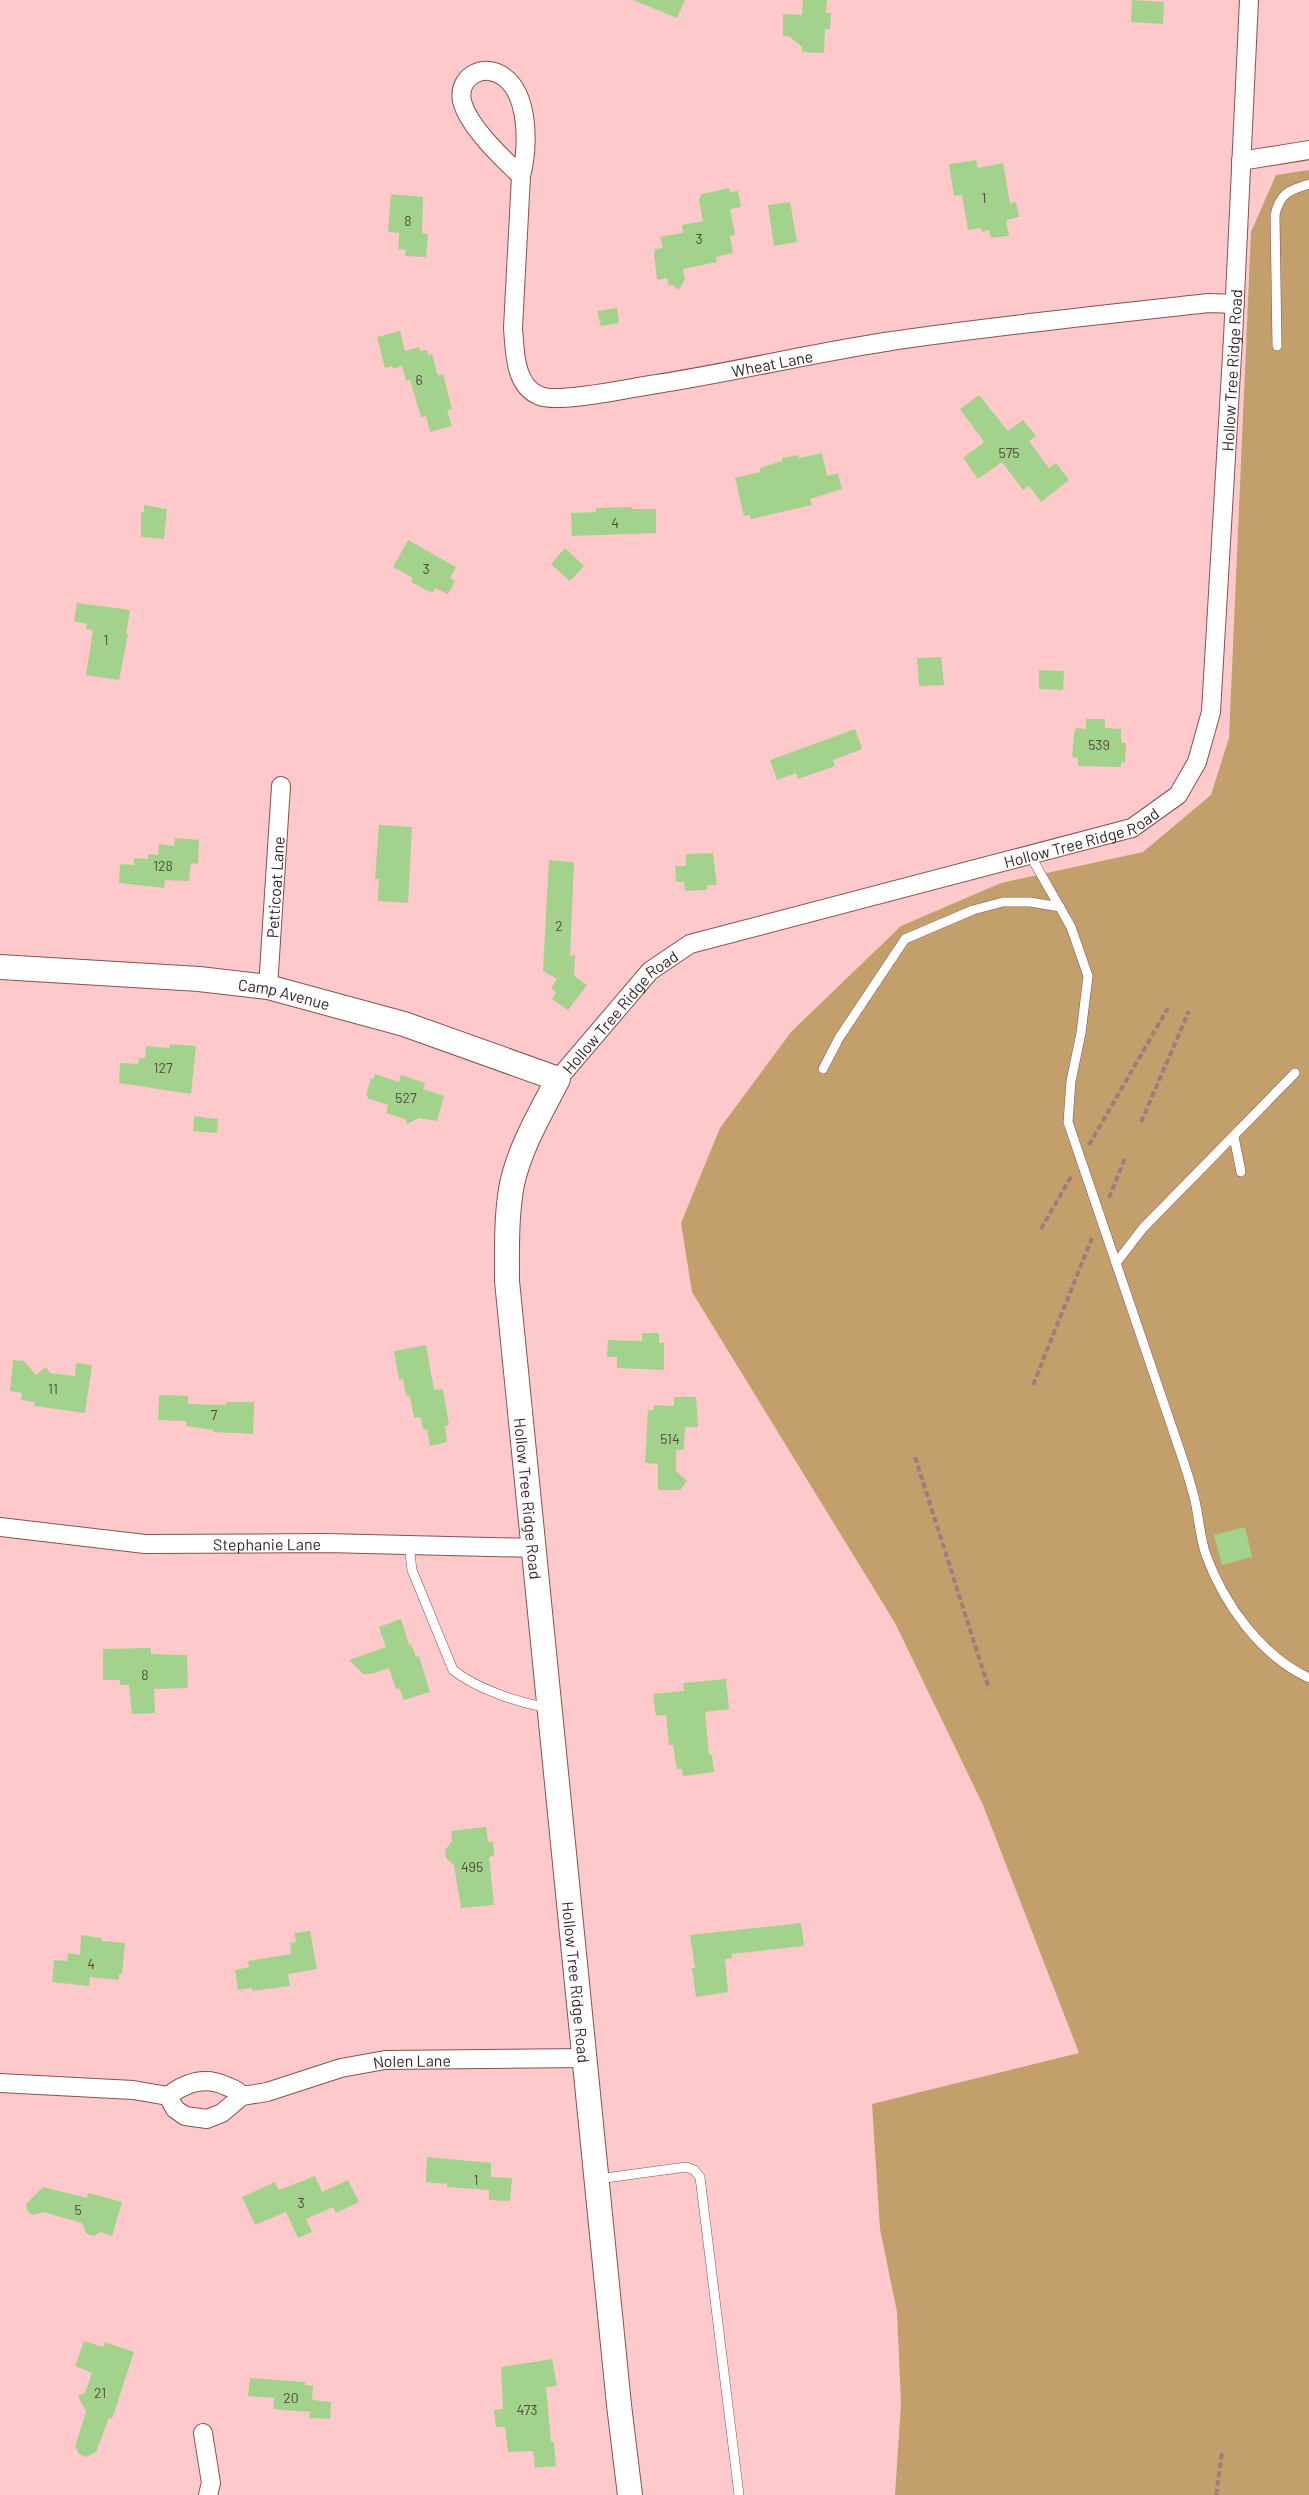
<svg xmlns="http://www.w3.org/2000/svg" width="1309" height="2495" viewBox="0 0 1309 2495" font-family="Barlow,sans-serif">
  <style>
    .green { fill: #c39f6b }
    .building { fill: #a2d28b }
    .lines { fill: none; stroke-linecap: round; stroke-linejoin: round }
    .lane-casing { stroke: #885053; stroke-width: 10 }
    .street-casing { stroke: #885053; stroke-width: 20 }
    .secondary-casing { stroke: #885053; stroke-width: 26 }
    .path { stroke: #a37b7d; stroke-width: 4; stroke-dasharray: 6 3; stroke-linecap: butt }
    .lane { stroke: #fff; stroke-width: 9 }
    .street { stroke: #fff; stroke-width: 18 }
    .secondary { stroke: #fff; stroke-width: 24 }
    .labels { text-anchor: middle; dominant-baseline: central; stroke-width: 6; stroke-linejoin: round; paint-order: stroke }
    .number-label { font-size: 14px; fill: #504a3a }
    .street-label { font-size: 16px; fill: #351d1f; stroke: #fec9cb }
  </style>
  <rect width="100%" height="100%" fill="#fec9cb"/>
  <!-- green -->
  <path class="green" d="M1309,170V2495H895L901,2404L897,2312L880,2229L872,2104L1079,2053L983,1805L895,1623L692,1292L681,1223L720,1128L791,1032L901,926L1001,883L1143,852L1211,795L1229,738L1251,232L1276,175Z"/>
  <!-- building -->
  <g class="building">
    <path d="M633,0H685L677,18Z"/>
    <path d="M803,0H827L826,13H831L830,29H825L824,53L802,52V47L789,36H783V14L802,15Z"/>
    <path d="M1132,0L1164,2L1163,24L1131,22Z"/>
    <path d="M976,160L978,168L1003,163L1010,203L1016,202L1019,217L1006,220L1009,236L991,238L989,230L982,232L981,228L968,230L962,195L954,196L949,164Z"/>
    <path d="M729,188L730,192L738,191L741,207L730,209L735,235L730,236L733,253L716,257L717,262L683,269L685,279L679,290L673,285L669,286L667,278L657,280L654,254L655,249L663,248L660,237L683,233L682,225L703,221L699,200L701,194Z"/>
    <path d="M391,194L423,197L422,233L428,234L426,257L405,256L406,250L398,249L399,233L388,232Z"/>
    <path d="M790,202L797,242L774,246L768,205Z"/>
    <path d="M617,308L619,323L601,326L597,311Z"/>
    <path d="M400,331L405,351L419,347L420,351L427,350L428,355L432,354L438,376L443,374L452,409L447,410L452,426L430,432L426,416L421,417L410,380L406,381L402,366L393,369L392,366L385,368L377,337Z"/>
    <path d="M979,395L1008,431L1023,420L1036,436L1029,441L1049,468L1056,463L1069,480L1041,502L1029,486L1023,490L1002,462L978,479L963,458L984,442L960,409Z"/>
    <path d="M822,453L827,476L838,473L842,489L810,499L812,505L751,519L750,515L744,516L735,478L760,472V468L782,461V458L799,455V458Z"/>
    <path d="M144,505L167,509L164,539L141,537V512L144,513Z"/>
    <path d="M632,507V509H656V533L572,536L571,513L596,512V508Z"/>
    <path d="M408,540L456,567L450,578L455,581L448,594L435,588L432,593L411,582L413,578L393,567Z"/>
    <path d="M565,548L584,566L570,581L551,564Z"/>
    <path d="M77,603L130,610L126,634H128L119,680L86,675L93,630L86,629L87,624L74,621Z"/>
    <path d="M941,657L944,685L919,686L917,658Z"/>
    <path d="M1039,670L1064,671L1063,690L1039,689Z"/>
    <path d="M1086,719H1105V728L1121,729V739L1122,743H1126L1125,763L1121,762V767L1078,766V758L1072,757L1074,734L1076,728L1086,729Z"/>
    <path d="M855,729L862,749L833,760L835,766L798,779L796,773L777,780L770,760Z"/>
    <path d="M379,825L412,827L408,903L378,901L379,879H375Z"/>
    <path d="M175,838L199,840L198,864L191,863L189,881L165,880L164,888L119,883L120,864L134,865V858L148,859V854L158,855L159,844L174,846Z"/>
    <path d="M713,853L717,885H707V890L685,891L684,882H676L675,866H686V854Z"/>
    <path d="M549,860L574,862L570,957L575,954L574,976L587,985L568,1010L552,999L556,992L551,988L557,979L543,971Z"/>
    <path d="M170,1044L196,1046L191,1094L119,1083L120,1063L138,1064L139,1058H145L146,1046L169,1048Z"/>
    <path d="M375,1074L399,1082L401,1075L425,1083L423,1089L444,1096L437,1121L419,1118L407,1124L405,1119L386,1113L388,1105L367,1098L368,1096L366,1095L371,1078L373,1079Z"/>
    <path d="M194,1116L218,1119L217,1133L193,1131Z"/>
    <path d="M644,1333H659V1343H664V1370L617,1368V1357H607L608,1340L642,1341V1334Z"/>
    <path d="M426,1345L434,1390L443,1389L449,1425L445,1426L447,1442L430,1446L427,1429L423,1430L421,1417L414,1418L410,1396H406L403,1379L399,1380L394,1351Z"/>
    <path d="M13,1360L24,1361L36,1375L46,1367L50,1373L75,1376L76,1363L92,1365L85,1413L34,1406L35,1402L21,1400L22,1393L10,1391Z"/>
    <path d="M159,1395L188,1396V1404L226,1405V1402H254L253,1434L213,1432V1430L186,1426V1421L158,1420Z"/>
    <path d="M674,1397H696L698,1425L697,1427H685L684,1446L683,1450H676V1471L687,1481L680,1490H658V1464L645,1463L648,1410H654V1405L674,1406Z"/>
    <path d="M1245,1527L1252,1557L1222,1565L1214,1535Z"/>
    <path d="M401,1619L409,1645L411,1644L416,1657L419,1656L430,1692L404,1700L399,1688L396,1689L389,1668L371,1674H363L349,1660L386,1647L379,1627Z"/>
    <path d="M151,1648V1654L187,1655L188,1688L154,1689L155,1713L132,1714L129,1685H120V1680H103V1649Z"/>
    <path d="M726,1679L729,1709L705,1712L709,1755H712L714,1772L683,1776L682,1769H677L673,1745H669L666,1715L656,1716L653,1694L684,1691L683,1683Z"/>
    <path d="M486,1827L488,1842H493L494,1856L489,1857L494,1905L461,1908L454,1865L446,1858L445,1850L452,1841L451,1831Z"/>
    <path d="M801,1923L804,1946L731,1954L732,1958L725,1959L728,1992L696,1997L692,1968H695L690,1935Z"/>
    <path d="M310,1931L317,1969L288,1974L290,1986L252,1991V1988L238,1990L235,1970L249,1967L248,1961L291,1954L290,1943L296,1942L294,1933Z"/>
    <path d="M81,1935L102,1938V1941L125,1943L122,1974H119V1980L90,1977L89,1986L52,1982L54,1960L67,1961L68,1953L80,1955Z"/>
    <path d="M427,2157L491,2163V2177L512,2178L510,2201L489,2200V2190L447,2187V2184L426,2182Z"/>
    <path d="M315,2176L322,2192L348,2180L359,2202L336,2213L333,2207L306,2219L312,2232L298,2238L286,2212L255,2225L242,2197L275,2182L279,2190Z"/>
    <path d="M43,2187L87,2198L88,2193L122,2202L112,2236L100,2232L94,2236L87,2234L82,2223L43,2212L34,2215L29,2213L26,2208L27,2203Z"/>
    <path d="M84,2341L103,2347L105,2342L134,2352L112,2419L109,2418L96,2452L86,2457L79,2454L75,2446L86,2412L78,2396L85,2393L92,2373L75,2366Z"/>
    <path d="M552,2359L557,2386L546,2387L551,2442H554L556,2466L535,2468L533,2451L508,2452L505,2427H496L494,2410L503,2409L501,2367Z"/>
    <path d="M250,2378L305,2382V2385L313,2386L312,2400L331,2402L330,2419L309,2418L310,2412L273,2409L274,2398L248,2396Z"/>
  </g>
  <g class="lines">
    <defs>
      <g id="lane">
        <path d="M1277,346L1275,215C1280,193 1289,190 1309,184"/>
        <path d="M1030,855L1071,927L1088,976L1081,1033L1071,1081L1068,1122L1179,1448C1185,1466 1191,1483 1195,1501C1199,1518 1200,1538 1206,1555C1224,1604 1261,1656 1309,1678"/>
        <path d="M823,1069L839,1038L905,939L973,910L1003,902H1030L1060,907"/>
        <path d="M1234,1137L1241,1172"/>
        <path d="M1116,1263L1143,1228L1295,1073"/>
        <path d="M409,1545L412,1570L453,1670C477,1689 519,1703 549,1708"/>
        <path d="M598,2179L686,2167L694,2170L700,2177L739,2495"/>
      </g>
      <g id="street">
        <path d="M1241,161L1309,150"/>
        <path id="s1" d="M521,176C528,149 530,96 504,77C485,62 457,76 462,101C468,126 503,159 521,176L513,328C515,351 514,386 540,396C559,404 633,387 657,384C733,372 808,354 885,342C992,326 1101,315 1209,303L1235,304"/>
        <path id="s2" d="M268,987L281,786"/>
        <path id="s3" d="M558,1079L650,971L690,944L1132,828L1178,795L1197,762L1211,712L1233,338L1249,0"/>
        <path id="s4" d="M0,1527L145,1544L325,1543L535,1548"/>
        <path id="s5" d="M0,2083L133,2090L168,2096L175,2109L185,2116L207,2119L222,2113L242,2096L267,2092L341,2068L385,2060L586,2058"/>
        <path d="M168,2096C186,2082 205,2076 226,2086C233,2089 238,2090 242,2096"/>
        <path d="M203,2433L211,2483L208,2495"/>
      </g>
      <g id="secondary">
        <path id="s6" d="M0,967L199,979L268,987L404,1024L558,1079C541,1112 520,1147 512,1184C506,1216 507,1249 507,1281L619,2405L630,2495"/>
      </g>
    </defs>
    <!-- lane casing -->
    <use href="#lane" class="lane-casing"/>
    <!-- street casing -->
    <use href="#street" class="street-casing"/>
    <!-- secondary casing -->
    <use href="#secondary" class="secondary-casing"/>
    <!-- path -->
    <g class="path">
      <path d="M1141,1122L1189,1011"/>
      <path d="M1089,1145L1168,1008"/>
      <path d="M1109,1198L1125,1158"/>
      <path d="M1041,1229L1072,1175"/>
      <path d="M1033,1385L1092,1238"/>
      <path d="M915,1457L989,1689"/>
      <path d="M1216,2495L1222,2453"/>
    </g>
    <!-- lane -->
    <use href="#lane" class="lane"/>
    <!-- street -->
    <use href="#street" class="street"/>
    <!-- secondary -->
    <use href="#secondary" class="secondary"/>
  </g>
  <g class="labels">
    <!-- number labels -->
    <g class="number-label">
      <text x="984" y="197">1</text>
      <text x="408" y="220">8</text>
      <text x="699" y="238">3</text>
      <text x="419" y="379">6</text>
      <text x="1009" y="452">575</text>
      <text x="615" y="522">4</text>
      <text x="426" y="568">3</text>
      <text x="106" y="639">1</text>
      <text x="1099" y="744">539</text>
      <text x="163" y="865">128</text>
      <text x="559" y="925">2</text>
      <text x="163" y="1067">127</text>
      <text x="406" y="1097">527</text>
      <text x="53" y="1388">11</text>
      <text x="214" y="1414">7</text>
      <text x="670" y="1438">514</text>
      <text x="145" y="1674">8</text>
      <text x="472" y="1866">495</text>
      <text x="91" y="1963">4</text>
      <text x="476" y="2179">1</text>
      <text x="301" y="2202">3</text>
      <text x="78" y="2209">5</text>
      <text x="100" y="2392">21</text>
      <text x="291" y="2397">20</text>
      <text x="527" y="2409">473</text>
    </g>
    <!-- street labels -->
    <g class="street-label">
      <text stroke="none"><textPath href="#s1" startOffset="730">Wheat Lane</textPath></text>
      <text stroke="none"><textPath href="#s3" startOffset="1136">Hollow Tree Ridge Road</textPath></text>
      <text stroke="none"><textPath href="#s3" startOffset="596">Hollow Tree Ridge Road</textPath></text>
      <text stroke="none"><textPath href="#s2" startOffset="100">Petticoat Lane</textPath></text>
      <text stroke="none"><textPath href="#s6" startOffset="286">Camp Avenue</textPath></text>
      <text stroke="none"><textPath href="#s3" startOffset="92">Hollow Tree Ridge Road</textPath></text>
      <text stroke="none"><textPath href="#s6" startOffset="1004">Hollow Tree Ridge Road</textPath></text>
      <text stroke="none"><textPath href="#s4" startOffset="268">Stephanie Lane</textPath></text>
      <text stroke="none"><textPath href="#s6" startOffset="1490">Hollow Tree Ridge Road</textPath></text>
      <text stroke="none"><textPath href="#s5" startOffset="435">Nolen Lane</textPath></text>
    </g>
  </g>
</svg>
